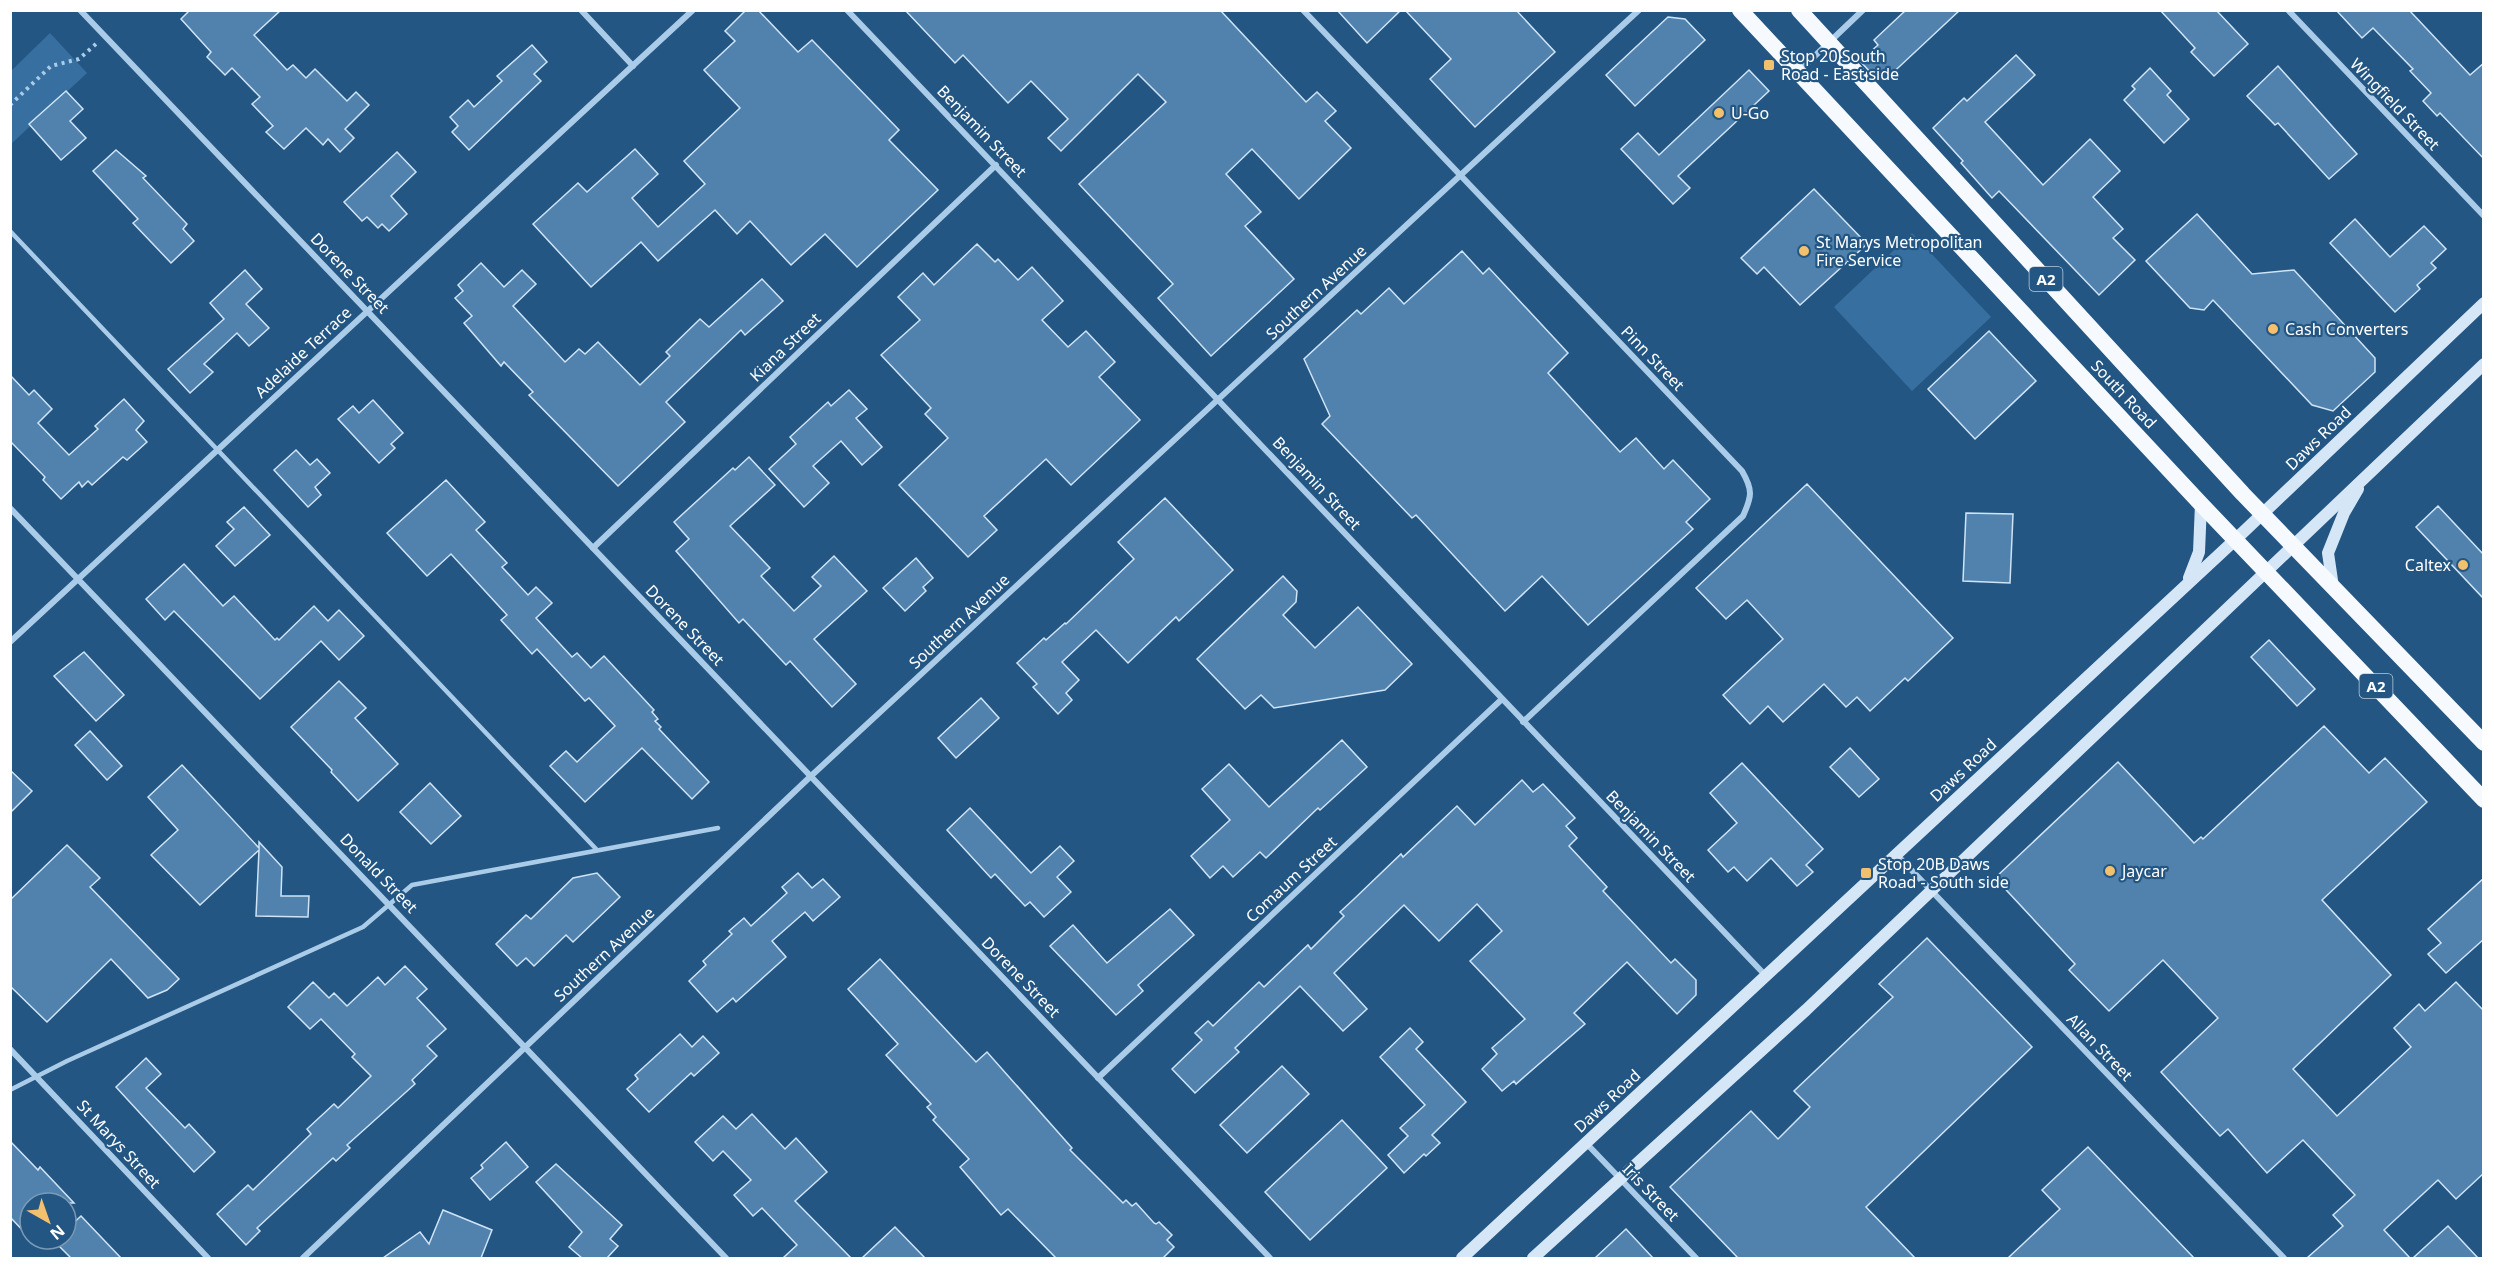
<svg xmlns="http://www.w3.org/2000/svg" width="2494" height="1269" viewBox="0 0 2494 1269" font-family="'Noto Sans',sans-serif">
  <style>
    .green { fill: #3770a0 }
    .building { fill: #5082ad; stroke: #cfe4f6; stroke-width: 1.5 }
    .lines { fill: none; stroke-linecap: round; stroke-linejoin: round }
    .path { stroke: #abcce8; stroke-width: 4; stroke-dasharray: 3 4.5; stroke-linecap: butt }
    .service { stroke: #abcce8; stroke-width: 4.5 }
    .minor { stroke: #abcce8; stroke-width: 6 }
    .secondary { stroke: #d5e7f7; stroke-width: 12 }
    .trunk { stroke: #f6fafe; stroke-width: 16 }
    .poi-dot { fill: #f3c06d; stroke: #235683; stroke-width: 2 }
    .labels { text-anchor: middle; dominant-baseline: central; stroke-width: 4.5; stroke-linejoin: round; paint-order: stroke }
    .shield { fill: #235683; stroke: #bdccda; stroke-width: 1.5 }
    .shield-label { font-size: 15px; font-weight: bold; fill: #fff }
    .poi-label { font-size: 16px; fill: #fff; stroke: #235683; text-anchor: start }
    .street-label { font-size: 16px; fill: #fff; stroke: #235683 }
  </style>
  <rect width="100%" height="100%" fill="#235683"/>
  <!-- green -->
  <g class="green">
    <path d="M50,33L87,73L11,144V71Z"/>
    <path d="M1912,233L1991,317L1912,391L1834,307Z"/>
  </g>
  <!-- building -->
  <g class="building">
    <path d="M190,10H281L254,35L287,70L293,65L306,78L315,69L347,101L356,92L369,105L345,129L354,138L340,152L328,139L323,145L306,128L284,149L266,132L273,126L252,104L260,97L232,68L225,75L207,57L211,52L181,19Z"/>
    <path d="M746,10H758L798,52L812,40L899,130L889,140L938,190L857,267L825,234L791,265L750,221L737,234L715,210L658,261L641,242L591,287L533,224L578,183L587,192L635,149L658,174L632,198L658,227L705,184L684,161L740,108L704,70L735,41L725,31Z"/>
    <path d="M905,10H1220L1306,102L1317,92L1336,111L1325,121L1351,148L1299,199L1252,149L1226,174L1261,212L1245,226L1294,279L1211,356L1158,298L1173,284L1079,184L1166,102L1138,74L1061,151L1048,138L1068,119L1031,81L1008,103L963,55L955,63Z"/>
    <path d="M1337,10H1401L1367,43Z"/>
    <path d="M1405,10H1516L1555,52L1475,127L1430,79L1451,59Z"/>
    <path d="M1906,10H1960L1884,81L1876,71L1872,74L1860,61L1878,45L1874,40Z"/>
    <path d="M2160,10H2216L2248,44L2214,76L2191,52L2195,48Z"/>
    <path d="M2336,10H2409L2470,75L2484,63V159L2440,113L2437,116L2423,101L2431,93L2410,71L2413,69L2373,28L2362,38Z"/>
    <path d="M1668,17L1685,19L1705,40L1635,106L1606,75Z"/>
    <path d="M532,45L547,62L534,74L541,81L469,150L452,132L458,126L450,117L468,100L474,107L502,81L497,76Z"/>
    <path d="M2016,55L2035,75L1985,122L2043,185L2090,139L2120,171L2093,197L2123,229L2113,238L2135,260L2099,295L1999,191L1992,198L1961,163L1963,161L1933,128L1964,98L1967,101Z"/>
    <path d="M2278,66L2357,154L2329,179L2278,123L2275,125L2247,96Z"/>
    <path d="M2150,68L2171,91L2167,95L2189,119L2164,143L2124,100L2135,89L2132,86Z"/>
    <path d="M1749,70L1769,91L1678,176L1690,188L1673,204L1621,149L1638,133L1659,155Z"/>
    <path d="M66,91L83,109L70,121L86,138L61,160L29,124Z"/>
    <path d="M116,150L146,176L143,178L187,224L183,229L194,241L171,263L133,223L138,219L93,171Z"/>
    <path d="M397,152L416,172L391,196L407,214L389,231L382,224L378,228L367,217L362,221L344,202Z"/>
    <path d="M1814,189L1867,244L1800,305L1764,267L1757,274L1741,258Z"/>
    <path d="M2197,214L2252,274L2294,270L2375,358V372L2333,411L2312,405L2213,300L2204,310L2190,308L2146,261Z"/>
    <path d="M2355,219L2390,257L2424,226L2446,249L2431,263L2436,268L2417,285L2420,289L2395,312L2330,243Z"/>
    <path d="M977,244L995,262L998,259L1018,280L1032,267L1063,301L1042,320L1068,347L1086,331L1115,362L1099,377L1140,420L1071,485L1046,459L984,516L997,530L968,557L899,485L948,438L925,414L931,408L881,355L920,320L898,297L923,273L934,285Z"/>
    <path d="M1462,251L1483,274L1489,268L1568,353L1548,373L1620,452L1636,438L1664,469L1673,460L1710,499L1686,522L1693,529L1588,625L1542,576L1505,611L1416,515L1412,518L1322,424L1330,416L1304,359L1357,310L1361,314L1389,288L1404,304Z"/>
    <path d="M481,263L504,287L522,270L536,284L513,306L565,362L579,349L585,354L598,342L640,385L670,356L666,352L700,319L709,327L762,279L783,301L745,335L741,330L666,402L685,422L618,486L529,395L533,392L504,362L501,366L464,323L472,316L455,298L463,291L458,285Z"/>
    <path d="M245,270L262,289L246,304L269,328L249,346L237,333L204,364L213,372L190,393L168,369L224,319L210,303Z"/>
    <path d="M1989,331L2036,381L1975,439L1928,389Z"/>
    <path d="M10,375L29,395L34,390L52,409L38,423L69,455L98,429L95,426L124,399L144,421L136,430L147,442L127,460L123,457L92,485L88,481L82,487L79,482L61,499L43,480L45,477L10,441Z"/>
    <path d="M849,390L867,409L856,418L882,447L862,465L841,441L813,466L829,483L804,507L769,469L796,444L790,437L828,402L831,406Z"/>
    <path d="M373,400L403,433L391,444L395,448L379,463L338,419L353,406L359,413Z"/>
    <path d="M296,450L310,465L317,459L330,473L315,487L321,495L308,507L274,470Z"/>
    <path d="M749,457L775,485L730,526L770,568L761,576L794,611L821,586L812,577L834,556L867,591L814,639L856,684L832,707L790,661L786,665L743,619L739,623L676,551L689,539L674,522L733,468L735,470Z"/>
    <path d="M446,480L485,522L476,530L507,563L502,567L528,595L536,587L552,603L536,618L572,657L577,653L591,668L604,656L654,710L652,712L658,719L655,721L661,727L659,729L709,782L692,799L642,748L585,802L550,766L566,751L577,762L615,726L589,698L585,701L537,649L532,654L501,620L507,615L451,554L427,576L387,533Z"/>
    <path d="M1807,484L1953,638L1908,681L1905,678L1870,711L1857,697L1846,707L1824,684L1783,722L1768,706L1750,724L1723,695L1783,639L1747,600L1726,619L1696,588Z"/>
    <path d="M1165,498L1233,570L1179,621L1176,617L1128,663L1096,630L1062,662L1079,680L1066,693L1072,700L1058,714L1033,687L1037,684L1017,663L1044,638L1046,640L1065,623L1066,624L1134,559L1118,542Z"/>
    <path d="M2438,506L2484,555V599L2416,527Z"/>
    <path d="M244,507L270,535L235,566L216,546L234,529L227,522Z"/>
    <path d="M1966,513L2013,514L2010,583L1963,581Z"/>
    <path d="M916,558L933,578L923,587L926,591L905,611L883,588Z"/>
    <path d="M184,564L223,606L234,596L275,640L277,638L279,640L314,606L328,621L339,610L364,636L339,660L321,641L260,699L174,611L165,620L146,599Z"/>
    <path d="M1283,576L1297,591L1296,602L1283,615L1315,648L1358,607L1412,664L1385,690L1274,708L1261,695L1245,709L1197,659Z"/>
    <path d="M2269,640L2315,689L2297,706L2251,657Z"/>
    <path d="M84,652L124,695L96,721L54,676Z"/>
    <path d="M339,681L366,708L355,718L398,764L358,801L331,772L332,770L291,727Z"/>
    <path d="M981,698L999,718L956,758L938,738Z"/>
    <path d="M2324,726L2369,773L2385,758L2427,802L2322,900L2391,975L2293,1069L2337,1116L2411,1047L2394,1028L2419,1004L2425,1011L2456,982L2484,1011V1173L2456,1199L2438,1180L2384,1230L2410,1258H2307L2343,1226L2333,1215L2355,1195L2303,1140L2267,1173L2228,1129L2220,1136L2161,1072L2218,1018L2163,960L2109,1011L2069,970L2075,964L1995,878L2118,762L2194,843L2201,837L2203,839Z"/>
    <path d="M90,731L122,766L107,780L75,745Z"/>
    <path d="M1342,740L1367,767L1320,810L1318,808L1266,858L1260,852L1233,877L1223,866L1210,878L1191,856L1230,820L1202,789L1229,764L1269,807Z"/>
    <path d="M1850,748L1879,779L1859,797L1830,767Z"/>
    <path d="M1742,763L1823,849L1806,865L1813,872L1797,886L1771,858L1747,881L1734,867L1728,872L1708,850L1737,823L1710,793Z"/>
    <path d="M182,765L259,848V842L282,867L281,896H309L308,917L256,916L259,850L200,905L151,855L178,830L148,797Z"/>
    <path d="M10,770L32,791L10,813Z"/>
    <path d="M1522,780L1533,792L1543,784L1575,818L1566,826L1577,838L1569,846L1607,887L1603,891L1671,963L1675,959L1696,980V995L1677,1014L1627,962L1574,1013L1585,1024L1516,1084L1514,1081L1502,1091L1482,1069L1497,1054L1492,1048L1525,1019L1470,961L1502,931L1477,904L1439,941L1404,905L1334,973L1367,1009L1343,1031L1300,986L1235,1048L1239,1052L1195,1093L1172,1069L1202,1040L1195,1033L1208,1021L1213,1026L1259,982L1264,987L1308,945L1311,949L1344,916L1340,912L1354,899L1401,854L1403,857L1457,806L1475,825Z"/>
    <path d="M430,783L461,816L431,844L400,812Z"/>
    <path d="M970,808L1031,873L1060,846L1074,861L1057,877L1071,892L1044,917L1030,902L1025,906L995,874L991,878L947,830Z"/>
    <path d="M67,845L100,878L90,887L179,979L167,990L148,998L111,959L47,1022L10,986V900Z"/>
    <path d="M597,873L620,897L573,942L566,935L534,966L526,958L517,966L496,944L526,915L531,919L573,878Z"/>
    <path d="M798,873L812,888L823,879L840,897L813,921L805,912L772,941L786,957L736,1002L733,998L717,1012L689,981L706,965L703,961L732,934L729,931L744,918L751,926L787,893L782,887Z"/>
    <path d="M2484,878V939L2446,973L2428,954L2441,943L2428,929Z"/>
    <path d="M1170,909L1194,935L1138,985L1143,991L1116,1015L1050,946L1073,925L1107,963Z"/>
    <path d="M1927,938L2032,1047L1866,1207L1915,1258H1738L1670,1187L1751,1111L1778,1139L1810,1107L1794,1091L1893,997L1879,984Z"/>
    <path d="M880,959L976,1062L987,1052L1072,1148L1070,1150L1123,1203L1126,1200L1132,1206L1136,1203L1154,1223L1156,1224L1159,1222L1172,1235L1167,1240L1174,1247L1163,1258H1056L1008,1209L1001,1215L960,1167L969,1159L933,1120L936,1117L927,1107L931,1104L886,1055L898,1044L848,989Z"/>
    <path d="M405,966L427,989L417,998L446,1029L427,1046L437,1056L412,1080L415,1084L347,1145L350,1148L336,1161L333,1158L284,1203L257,1228L260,1231L246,1245L217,1214L248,1185L253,1190L311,1134L307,1129L334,1104L338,1108L371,1076L352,1057L355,1054L321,1019L310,1029L288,1007L313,982L329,998L334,993L347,1006L378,977L385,985Z"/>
    <path d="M1410,1028L1423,1042L1416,1049L1466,1102L1432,1135L1440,1143L1426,1156L1424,1154L1404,1173L1388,1155L1408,1136L1400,1128L1425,1105L1380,1057Z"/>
    <path d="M680,1034L692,1047L703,1036L719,1053L694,1076L691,1073L649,1112L627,1089L638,1079L635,1075Z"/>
    <path d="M146,1058L161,1074L146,1088L185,1128L189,1124L215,1152L194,1172L116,1087Z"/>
    <path d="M1282,1066L1309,1094L1247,1153L1220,1125Z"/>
    <path d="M752,1114L785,1149L796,1138L827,1172L795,1201L851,1258H783L797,1245L762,1208L753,1216L734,1195L751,1180L723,1151L713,1161L695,1142L723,1116L736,1129Z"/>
    <path d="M1342,1120L1387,1168L1310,1240L1265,1192Z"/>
    <path d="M10,1141L38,1170L40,1167L74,1203H30V1238L10,1217Z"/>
    <path d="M506,1142L528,1167L490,1200L471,1178L483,1168L481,1165Z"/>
    <path d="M2088,1147L2194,1258H2008L2060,1209L2042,1190Z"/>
    <path d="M556,1164L622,1225L610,1239L618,1246L607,1258H582L569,1247L582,1232L536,1182Z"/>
    <path d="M443,1210L492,1230L481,1258H383L420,1232L429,1244Z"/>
    <path d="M81,1216L121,1258H71L54,1241L66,1239V1230Z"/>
    <path d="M2448,1226L2478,1258H2413Z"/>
    <path d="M895,1227L925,1258H862Z"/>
    <path d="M1626,1229L1653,1258H1595Z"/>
  </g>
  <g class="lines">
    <!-- path -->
    <path class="path" d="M10,105L51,66L79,59L96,44"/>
    <!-- service -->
    <g class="service">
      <path d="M10,231L597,850"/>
      <path d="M10,1090L67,1061L363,927L412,885L718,828"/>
    </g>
    <!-- minor -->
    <g class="minor">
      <path d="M80,10L1270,1258"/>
      <path d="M581,10L633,66"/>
      <path d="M847,10L1766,976"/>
      <path d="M1303,10L1742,471C1753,490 1752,496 1743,516L1523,722"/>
      <path d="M2288,10L2484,216"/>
      <path d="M1798,72L1863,10"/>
      <path d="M10,508L726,1258"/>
      <path d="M593,548L996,165"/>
      <path d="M10,642L693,10"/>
      <path d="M1897,855L2284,1258"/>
      <path d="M10,1049L208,1258"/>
      <path d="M1098,1078L1502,699"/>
      <path d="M1586,1143L1696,1258"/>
      <path d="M303,1258L811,776L1639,10"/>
    </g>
    <!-- secondary -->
    <g class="secondary">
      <path d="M2189,578L2199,552L2201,504"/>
      <path d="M2333,587L2328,553L2344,513L2358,489"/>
      <path d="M1462,1258L2236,539L2484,303"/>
      <path d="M1533,1258L1806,1010L2484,364"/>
    </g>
    <!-- trunk -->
    <g class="trunk">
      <path d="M1740,10L2201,504L2484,800"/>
      <path d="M1799,10L2243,494L2484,743"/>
    </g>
  </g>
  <!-- markers -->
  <g class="poi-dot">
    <rect x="1763" y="59" width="12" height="12" rx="3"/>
    <circle cx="1719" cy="113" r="6"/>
    <circle cx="1804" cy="251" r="6"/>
    <circle cx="2273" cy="329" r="6"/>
    <circle cx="2463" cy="565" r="6"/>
    <circle cx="2110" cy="871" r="6"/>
    <rect x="1860" y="867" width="12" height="12" rx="3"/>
  </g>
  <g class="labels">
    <!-- shield labels -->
    <g class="shield">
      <rect x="2029.5" y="267" width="33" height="24" rx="4.5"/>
      <rect x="2359.5" y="674" width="33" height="24" rx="4.5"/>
    </g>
    <g class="shield-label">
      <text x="2046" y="279">A2</text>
      <text x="2376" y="686">A2</text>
    </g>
    <!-- poi labels -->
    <g class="poi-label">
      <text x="1781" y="56">Stop 20 South<tspan x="1781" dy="18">Road - East side</tspan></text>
      <text x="1731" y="113">U-Go</text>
      <text x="1816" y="242">St Marys Metropolitan<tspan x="1816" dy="18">Fire Service</tspan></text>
      <text x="2285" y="329">Cash Converters</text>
      <text x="2451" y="565" text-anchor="end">Caltex</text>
      <text x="1878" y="864">Stop 20B Daws<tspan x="1878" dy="18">Road - South side</tspan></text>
      <text x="2122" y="871">Jaycar</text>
    </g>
    <!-- street labels -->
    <g class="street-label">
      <text transform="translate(2395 104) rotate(46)">Wingfield Street</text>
      <text transform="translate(982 131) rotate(46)">Benjamin Street</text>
      <text transform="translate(350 273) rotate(46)">Dorene Street</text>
      <text transform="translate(1316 292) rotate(-43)">Southern Avenue</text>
      <text transform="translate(785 347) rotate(-44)">Kiana Street</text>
      <text transform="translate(303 352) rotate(-43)">Adelaide Terrace</text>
      <text transform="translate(1653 358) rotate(46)">Pinn Street</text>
      <text transform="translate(2124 394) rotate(47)">South Road</text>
      <text transform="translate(2318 438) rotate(-44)">Daws Road</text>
      <text transform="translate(1317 483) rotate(47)">Benjamin Street</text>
      <text transform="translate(959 621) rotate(-43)">Southern Avenue</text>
      <text transform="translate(685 625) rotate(46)">Dorene Street</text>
      <text transform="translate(1963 770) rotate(-43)">Daws Road</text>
      <text transform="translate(1651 836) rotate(46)">Benjamin Street</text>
      <text transform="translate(379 873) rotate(46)">Donald Street</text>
      <text transform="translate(1291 879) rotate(-43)">Comaum Street</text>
      <text transform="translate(604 954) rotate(-43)">Southern Avenue</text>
      <text transform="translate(1021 977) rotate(46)">Dorene Street</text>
      <text transform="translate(2100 1047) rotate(46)">Allan Street</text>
      <text transform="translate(1607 1101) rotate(-43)">Daws Road</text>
      <text transform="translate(119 1144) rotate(47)">St Marys Street</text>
      <text transform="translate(1651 1192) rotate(46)">Iris Street</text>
    </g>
  </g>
  <!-- border -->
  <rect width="2494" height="1269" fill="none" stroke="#ffffff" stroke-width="24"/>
  <!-- north arrow -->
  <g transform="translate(48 1221) rotate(140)"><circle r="28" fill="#235683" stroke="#7b9ab5" stroke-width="1.5"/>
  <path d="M0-4.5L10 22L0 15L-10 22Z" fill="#f3c06d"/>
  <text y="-9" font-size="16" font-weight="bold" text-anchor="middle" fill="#ffffff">N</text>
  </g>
</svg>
